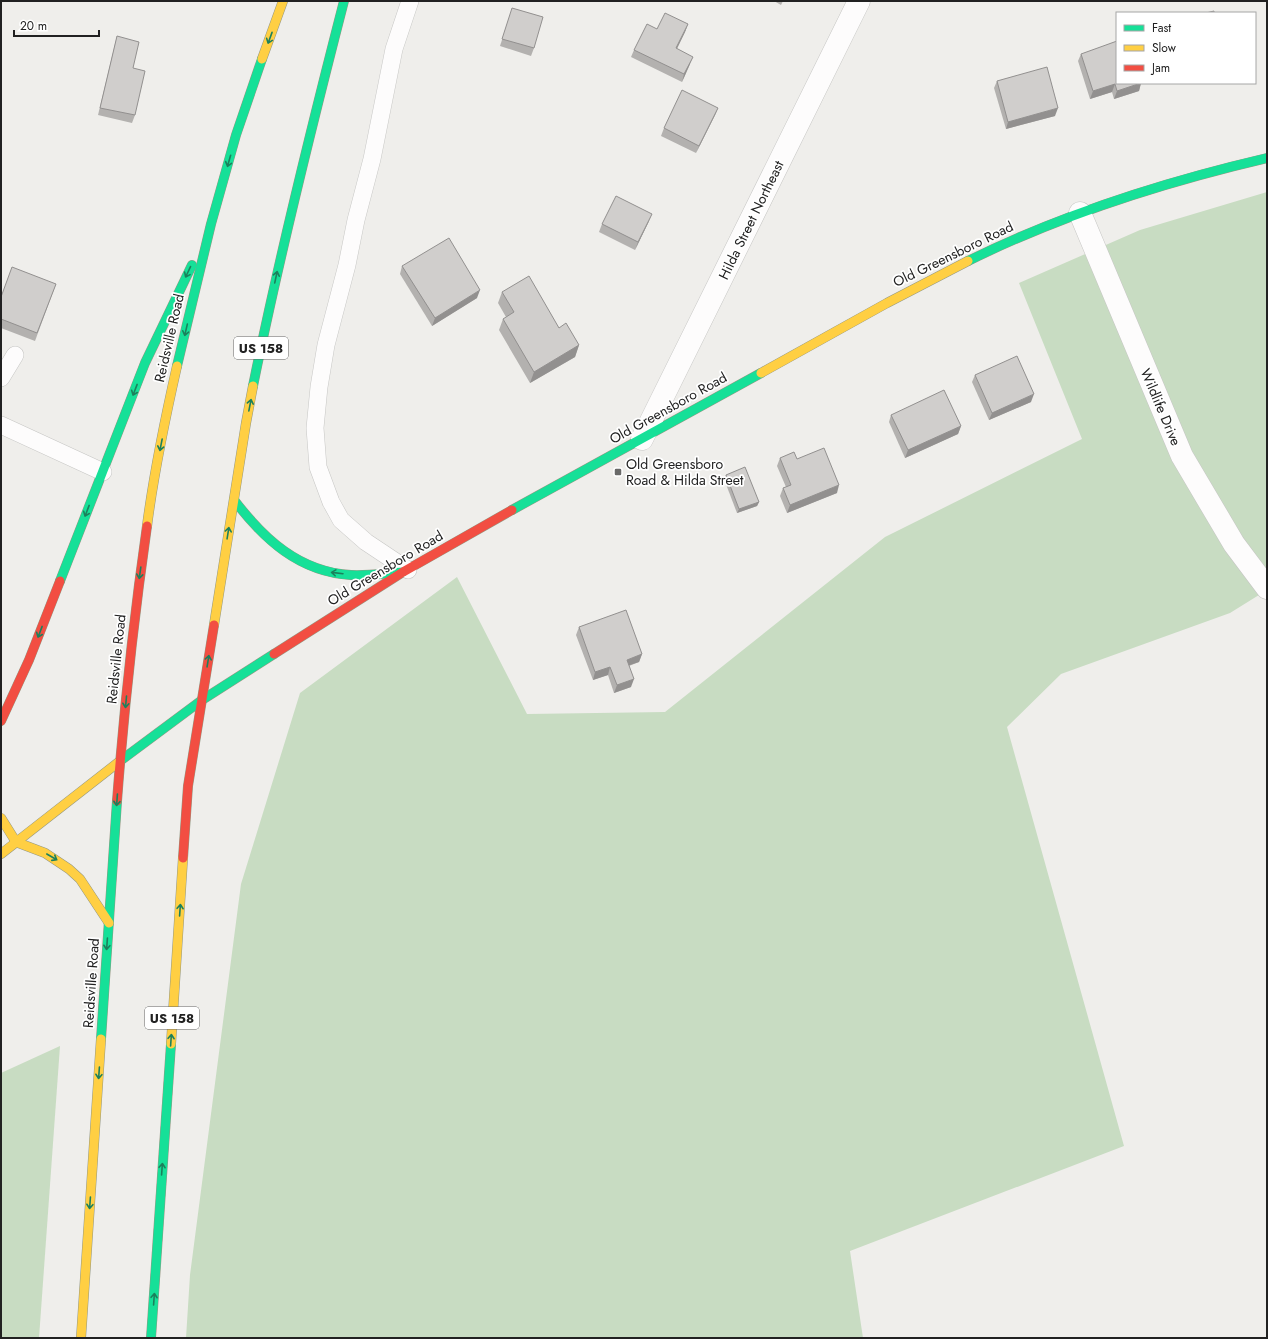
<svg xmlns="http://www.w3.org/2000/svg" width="1268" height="1339" viewBox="0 0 1268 1339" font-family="Jost,sans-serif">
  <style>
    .forest { fill: #c8dcc2 }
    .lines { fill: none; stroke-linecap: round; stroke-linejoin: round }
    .lane-casing { stroke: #c6c6c4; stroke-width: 18 }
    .street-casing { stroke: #c6c6c4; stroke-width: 23 }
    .fast-casing { stroke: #949883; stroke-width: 10 }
    .slow-casing { stroke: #949883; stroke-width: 10 }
    .jam-casing { stroke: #949883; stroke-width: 10 }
    .lane { stroke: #fdfcfc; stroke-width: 17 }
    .street { stroke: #fdfcfc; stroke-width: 22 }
    .fast { stroke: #16e098; stroke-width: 9 }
    .slow { stroke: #ffcf43; stroke-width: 9 }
    .jam { stroke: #f24e42; stroke-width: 9 }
    .wall { fill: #b3b1af }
    .shaded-wall { fill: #92908f }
    .building { fill: #d0cecc; stroke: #92908f }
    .oneway { stroke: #1c805c }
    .poi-dot { fill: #696968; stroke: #fff; stroke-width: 1.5 }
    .labels { text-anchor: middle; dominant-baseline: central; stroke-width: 3.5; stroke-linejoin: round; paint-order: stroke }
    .shield { fill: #fff; stroke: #646464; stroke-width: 1 }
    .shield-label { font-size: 13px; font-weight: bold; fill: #212121 }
    .street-label { font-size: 14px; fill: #212121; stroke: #fff }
    .poi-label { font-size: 14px; fill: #212121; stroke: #fff; text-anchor: start }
  </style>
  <rect width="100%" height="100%" fill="#efeeeb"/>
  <!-- forest -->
  <g class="forest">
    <path d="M1267,192V590L1230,613L1061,674L1007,727L1124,1146L850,1251L863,1338H186L190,1275L241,884L300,693L457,577L527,714L665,712L885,537L1082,439L1019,283L1140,230Z"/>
    <path d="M60,1046L39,1338H1V1073Z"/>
  </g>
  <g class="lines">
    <defs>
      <g id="lane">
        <path d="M1,378L15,355"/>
        <path d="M1,425L103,472"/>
        <path d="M408,570L366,542L341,520L331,502L318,467L315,428L319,387L326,345L347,265L356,220L372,159L394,49L410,1"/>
      </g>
      <g id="street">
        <path d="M1080,213L1182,456L1234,544L1267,588"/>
        <path d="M642,439L859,1"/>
      </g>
      <g id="fast">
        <path d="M968,261C1063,214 1164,182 1267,158"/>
        <path d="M177,366L211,224L236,135L262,59"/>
        <path d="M253,386C279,257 311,129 344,1"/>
        <path d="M234,500C264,539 299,572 351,575C368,576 386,573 403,572"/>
        <path d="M512,510L761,373"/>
        <path d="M60,581L145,363L192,265"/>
        <path d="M120,761L202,700L274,654"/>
        <path d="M101,1039L117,801"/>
        <path d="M151,1338L171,1044"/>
      </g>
      <g id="slow">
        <path d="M262,59L283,1"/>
        <path d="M761,373L887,303L968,261"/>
        <path d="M147,526C154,472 165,419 177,366"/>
        <path d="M214,625L246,423L253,386"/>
        <path d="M1,818L16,842L45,853L69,869L80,879L109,923"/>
        <path d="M1,854L120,761"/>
        <path d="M171,1044L183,858"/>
        <path d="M81,1338L101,1039"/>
      </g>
      <g id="jam">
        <path d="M274,654L403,572L512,510"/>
        <path d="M1,721L29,660L60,581"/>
        <path d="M117,801C124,709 134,617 147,526"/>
        <path d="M183,858L188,786L214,625"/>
      </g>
    </defs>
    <!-- lane casing -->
    <use href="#lane" class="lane-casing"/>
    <!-- street casing -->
    <use href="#street" class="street-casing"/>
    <!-- fast casing -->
    <use href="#fast" class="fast-casing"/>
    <!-- slow casing -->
    <use href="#slow" class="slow-casing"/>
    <!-- jam casing -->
    <use href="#jam" class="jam-casing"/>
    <!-- lane -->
    <use href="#lane" class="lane"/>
    <!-- street -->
    <use href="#street" class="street"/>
    <!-- fast -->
    <use href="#fast" class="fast"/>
    <!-- slow -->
    <use href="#slow" class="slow"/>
    <!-- jam -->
    <use href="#jam" class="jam"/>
  </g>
  <!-- wall -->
  <g class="wall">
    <path d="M774,1H783L781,5Z"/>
    <path d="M510,15L534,48L531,56L500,46Z"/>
    <path d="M688,24L685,32L677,49L690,64L682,82L631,57L634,50L657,29Z"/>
    <path d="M117,36L133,68L135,115L132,123L98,115L115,44Z"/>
    <path d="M1081,54L1141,83L1139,91L1114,99L1112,92L1090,99L1078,61Z"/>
    <path d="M997,81L1055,116L1006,129L994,88Z"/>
    <path d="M718,108L715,115L696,153L661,136L664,128Z"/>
    <path d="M649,221L635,250L599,232L602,224Z"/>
    <path d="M402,266L477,298L432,326L400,274Z"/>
    <path d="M56,284L35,341L1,328V297Z"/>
    <path d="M502,292L559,328L579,345L575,357L530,383L499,330L503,319L506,317L498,303Z"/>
    <path d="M975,375L1031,402L989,420L972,382Z"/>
    <path d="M891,415L961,426L958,434L905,458L889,422Z"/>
    <path d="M780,458L797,459L837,493L787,513L780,496L783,488L786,487L777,466Z"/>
    <path d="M726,475L759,502L757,506L737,513L724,479Z"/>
    <path d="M579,627L642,654L639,662L629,666L631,687L614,693L608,675L593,680L576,635Z"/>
  </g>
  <!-- shaded-wall -->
  <g class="shaded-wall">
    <path d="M688,24L685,32L673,56L676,48Z"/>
    <path d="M693,57L690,64L682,82L684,74Z"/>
    <path d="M1141,83L1139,91L1114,99L1117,91Z"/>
    <path d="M1115,84L1112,92L1090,99L1093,91Z"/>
    <path d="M718,108L715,115L696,153L699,146Z"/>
    <path d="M1058,108L1055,116L1006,129L1008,122Z"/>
    <path d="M652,214L649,221L635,250L638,242Z"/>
    <path d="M480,290L477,298L432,326L435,318Z"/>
    <path d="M579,345L575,357L530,383L534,372Z"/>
    <path d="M1034,394L1031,402L989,420L992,413Z"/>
    <path d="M961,426L958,434L905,458L908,450Z"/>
    <path d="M839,485L837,493L787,513L790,505Z"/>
    <path d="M759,502L757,506L737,513L739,509Z"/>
    <path d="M642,654L639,662L624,667L627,660Z"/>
    <path d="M610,667L608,675L593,680L595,672Z"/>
    <path d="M634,679L631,687L614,693L617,685Z"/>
  </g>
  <!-- building -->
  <g class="building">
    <path d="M512,8L543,17L534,48L502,39Z"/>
    <path d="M1214,11V13H1206Z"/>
    <path d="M665,13L688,24L676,48L693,57L684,74L634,50L647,24L657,29Z"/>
    <path d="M117,36L139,42L133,68L145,71L135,115L100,108Z"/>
    <path d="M1117,41V83H1141L1117,91L1115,84L1093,91L1081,54Z"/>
    <path d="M1047,67L1058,108L1008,122L997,81Z"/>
    <path d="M682,90L718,108L699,146L664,128Z"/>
    <path d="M616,196L652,214L638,242L602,224Z"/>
    <path d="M449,238L480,290L435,318L402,266Z"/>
    <path d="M12,267L56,284L37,333L1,319V297Z"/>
    <path d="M529,276L559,328L566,323L579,345L534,372L503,319L514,312L502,292Z"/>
    <path d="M1017,356L1034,394L992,413L975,375Z"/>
    <path d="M944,390L961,426L908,450L891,415Z"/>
    <path d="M824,448L839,485L790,505L783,488L791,485L780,458L794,452L797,459Z"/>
    <path d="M745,467L759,502L739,509L726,475Z"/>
    <path d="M626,610L642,654L627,660L634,679L617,685L610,667L595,672L579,627Z"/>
  </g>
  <!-- one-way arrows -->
  <defs><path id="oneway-shaft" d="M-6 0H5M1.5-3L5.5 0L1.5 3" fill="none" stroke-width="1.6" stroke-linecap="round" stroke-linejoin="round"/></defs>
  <g class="oneway">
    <use href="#oneway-shaft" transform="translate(270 38) rotate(110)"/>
    <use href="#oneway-shaft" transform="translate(229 161) rotate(106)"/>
    <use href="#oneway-shaft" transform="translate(188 272) rotate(115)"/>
    <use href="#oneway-shaft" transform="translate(276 277) rotate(-78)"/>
    <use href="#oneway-shaft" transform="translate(186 330) rotate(103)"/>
    <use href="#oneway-shaft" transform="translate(135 390) rotate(111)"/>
    <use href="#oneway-shaft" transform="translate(250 405) rotate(-79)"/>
    <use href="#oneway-shaft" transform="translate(161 445) rotate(101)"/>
    <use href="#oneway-shaft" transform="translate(87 511) rotate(111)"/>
    <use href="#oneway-shaft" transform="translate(228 533) rotate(-81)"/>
    <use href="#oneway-shaft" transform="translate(140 573) rotate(98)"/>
    <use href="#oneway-shaft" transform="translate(337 573) rotate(-173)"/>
    <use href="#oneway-shaft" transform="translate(40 632) rotate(111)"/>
    <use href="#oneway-shaft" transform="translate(208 661) rotate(-81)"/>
    <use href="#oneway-shaft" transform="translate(126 702) rotate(95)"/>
    <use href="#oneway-shaft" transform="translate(117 800) rotate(94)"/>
    <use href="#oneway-shaft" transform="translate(52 857) rotate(30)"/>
    <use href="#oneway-shaft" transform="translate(180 910) rotate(-86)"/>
    <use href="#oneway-shaft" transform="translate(107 944) rotate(94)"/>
    <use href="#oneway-shaft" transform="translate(171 1040) rotate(-86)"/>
    <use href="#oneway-shaft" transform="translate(99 1073) rotate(94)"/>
    <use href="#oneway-shaft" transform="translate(162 1169) rotate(-86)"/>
    <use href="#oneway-shaft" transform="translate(90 1203) rotate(94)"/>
    <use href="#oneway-shaft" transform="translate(154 1299) rotate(-86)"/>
  </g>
  <!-- markers -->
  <rect class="poi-dot" x="614" y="468" width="8" height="8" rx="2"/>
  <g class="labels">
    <!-- shield labels -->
    <g class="shield">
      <rect x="234" y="337" width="54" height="22" rx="3"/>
      <rect x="145" y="1007" width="54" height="22" rx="3"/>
    </g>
    <g class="shield-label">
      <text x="261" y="348">US 158</text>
      <text x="172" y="1018">US 158</text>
    </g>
    <!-- street labels -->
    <g class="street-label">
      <text transform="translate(751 220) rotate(-64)">Hilda Street Northeast</text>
      <text transform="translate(953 254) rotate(-26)">Old Greensboro Road</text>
      <text transform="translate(169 338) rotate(-77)">Reidsville Road</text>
      <text transform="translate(1161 407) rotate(67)">Wildlife Drive</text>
      <text transform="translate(668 408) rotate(-29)">Old Greensboro Road</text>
      <text transform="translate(385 568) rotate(-31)">Old Greensboro Road</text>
      <text transform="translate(116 659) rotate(-84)">Reidsville Road</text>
      <text transform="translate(91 983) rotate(-86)">Reidsville Road</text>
    </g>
    <!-- poi labels -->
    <g class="poi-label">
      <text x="626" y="464">Old Greensboro<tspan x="626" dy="16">Road &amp; Hilda Street</tspan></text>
    </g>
  </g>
  <!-- border -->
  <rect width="1268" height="1339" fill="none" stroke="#212121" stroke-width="4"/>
  <!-- legend -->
  <rect x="1116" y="12" width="140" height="72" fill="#ffffff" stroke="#a6a6a6"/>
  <rect x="1124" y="25" width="20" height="6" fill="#16e098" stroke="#a6a6a6"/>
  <text x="1152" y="32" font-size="12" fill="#212121">Fast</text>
  <rect x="1124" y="45" width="20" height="6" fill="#ffcf43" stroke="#a6a6a6"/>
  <text x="1152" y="52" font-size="12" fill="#212121">Slow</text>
  <rect x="1124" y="65" width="20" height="6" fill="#f24e42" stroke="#a6a6a6"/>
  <text x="1152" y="72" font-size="12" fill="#212121">Jam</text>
  <!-- scale -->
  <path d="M14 30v6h85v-6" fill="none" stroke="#212121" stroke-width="2"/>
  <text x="20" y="30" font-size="12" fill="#212121" stroke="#ffffff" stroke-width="3" paint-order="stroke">20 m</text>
</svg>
